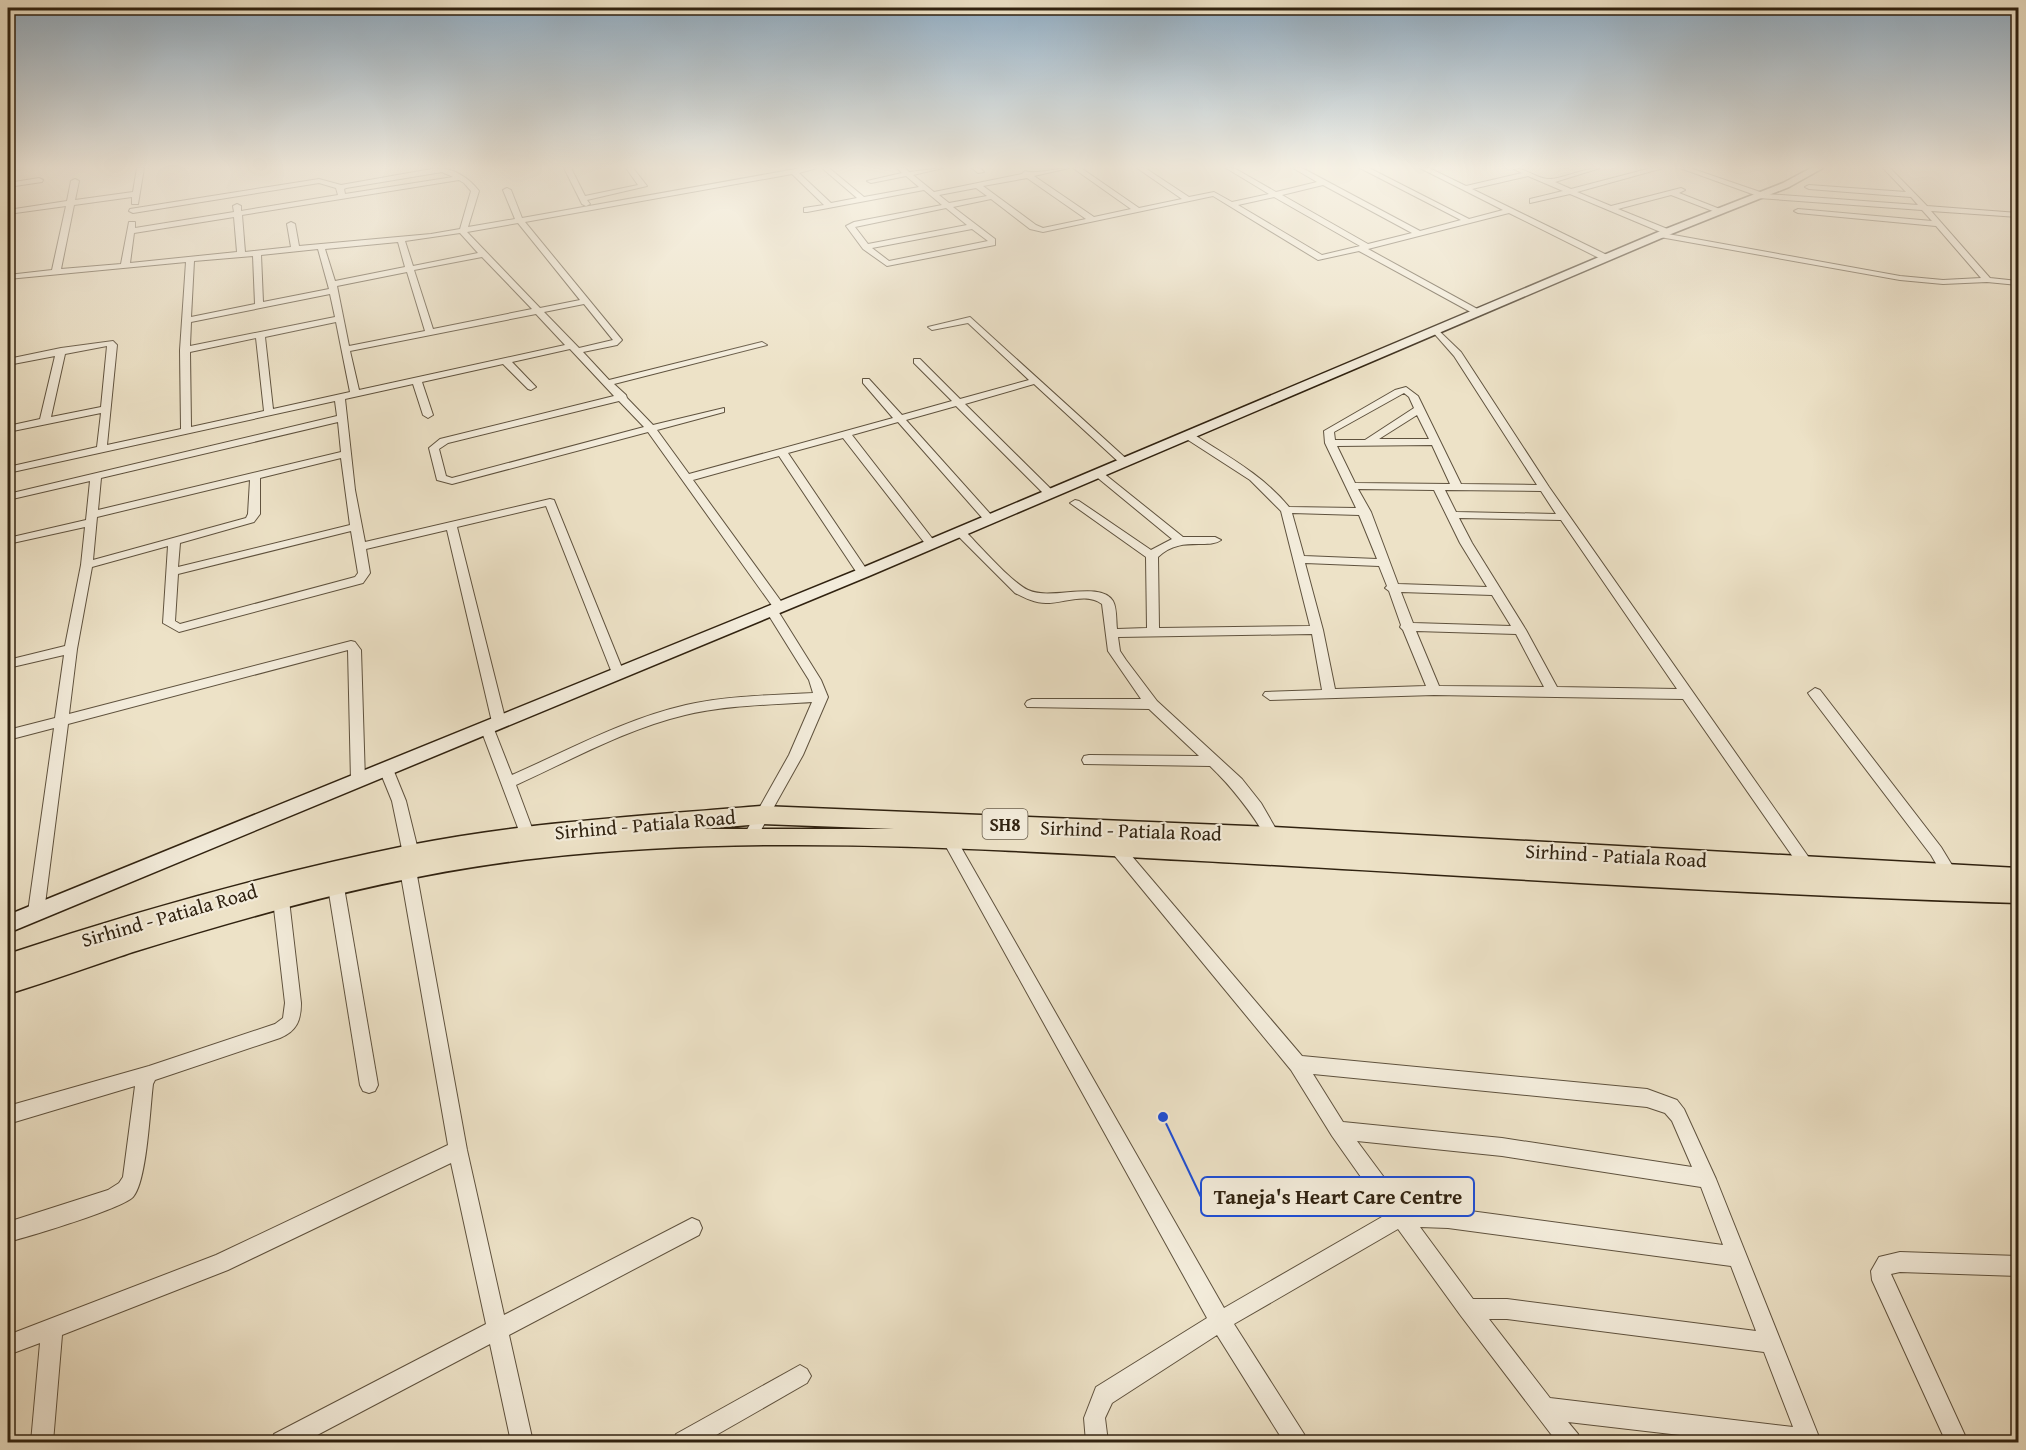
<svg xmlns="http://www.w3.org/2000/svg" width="2026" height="1450" viewBox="0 0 2026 1450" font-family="'Gentium Book Plus',serif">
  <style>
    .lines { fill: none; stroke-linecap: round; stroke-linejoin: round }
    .street-casing { stroke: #5f523e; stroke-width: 2 }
    .secondary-casing { stroke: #302210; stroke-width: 3 }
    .primary-casing { stroke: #302210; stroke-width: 3 }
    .street { fill: #f3ecdb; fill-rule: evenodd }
    .secondary { fill: #f3ecdb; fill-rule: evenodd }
    .primary { fill: #ede2c7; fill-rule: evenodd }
    .labels { text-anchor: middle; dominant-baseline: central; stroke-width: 4.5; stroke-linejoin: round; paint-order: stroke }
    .shield { fill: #f3ecdb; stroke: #6a5f4d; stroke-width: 1.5 }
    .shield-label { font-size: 18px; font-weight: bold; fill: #302210 }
    .street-label { font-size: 20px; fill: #302210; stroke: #f3ecdb }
    .leader { fill: none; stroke: #1d4ed8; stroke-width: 2 }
    .callout-dot { fill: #1d4ed8; stroke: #f3ecdb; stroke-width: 2 }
    .callout { fill: #f3ecdb; stroke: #1d4ed8; stroke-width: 2 }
    .callout-label { font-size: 21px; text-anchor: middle; font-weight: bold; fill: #302210 }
  </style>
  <rect width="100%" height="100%" fill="#ede2c7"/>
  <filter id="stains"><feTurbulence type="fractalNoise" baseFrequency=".00333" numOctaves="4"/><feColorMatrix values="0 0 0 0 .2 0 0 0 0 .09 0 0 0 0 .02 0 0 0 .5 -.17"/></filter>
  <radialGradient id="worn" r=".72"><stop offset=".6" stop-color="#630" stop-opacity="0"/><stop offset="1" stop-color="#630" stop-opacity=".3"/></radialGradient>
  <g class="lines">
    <defs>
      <g id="street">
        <path d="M8,168H23L8,172Z"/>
        <path d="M137,168H144L138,204H132V197L74,205L61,269L121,264L129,222H135V228L234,212L233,206L237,204L241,206V211L338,195L336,188L319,183L133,213L129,211L130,209L319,179L341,185L437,168C454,168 469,178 479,191L468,227L515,219L503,190L507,188L511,190L522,218L801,168H817L799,173L831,203L857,198L822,168H829L864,197L919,187L906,176L871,183L867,181L902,173L897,168H905L909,172L943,168L913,175L934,192L1022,174L1025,171C1034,175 1058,168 1069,168L1034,176L1094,217L1131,209L1073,168H1081L1139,208L1182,199L1137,168H1145L1189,197L1214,192L1232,202L1269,194L1226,168H1234L1276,192L1317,182L1293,168H1302L1420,231L1461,220L1360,168H1369L1469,219L1503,210L1420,168H1429L1466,186L1522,173L1512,168C1526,168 1535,178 1548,179C1560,180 1583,168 1600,168L1555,182L1571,189L1651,168H1663L1577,192L1611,206L1681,188L1685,190L1679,193L1725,211L1718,213L1671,195L1618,209L1670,230L1671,232L1668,234L1900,276L1943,280L1981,278L1936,226L1798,213L1794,211L1798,209L1932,221L1922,210L1758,198L1755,195L1680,168H1690L1766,194L1918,205L1911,197L1809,189L1805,187L1809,185L1906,192L1883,168H1890L1927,206L2018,213V217L1931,211L1990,278L2018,281V285L1987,282L1943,284L1900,280L1660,237L1656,235L1657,233H1663L1570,194L1530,203V199L1563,191L1528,176L1472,189L1609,256V260H1603L1509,213L1368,249L1481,311L1482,313L1478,316L1359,251L1318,260L1213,196L1043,232L1030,229L991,199L953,207L995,239V245L887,266L863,249L846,226L854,222L942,205L924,190L807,212H804V208L824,205L792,174L525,222L622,340L617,345L583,352L609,380L762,342L767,345L614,384L626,395L627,398L653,425L724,408V412L657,430L689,474L893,418L863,383V379H869L902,415L952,401L914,363V359H920L960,399L1029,380L968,323L932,330L928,327L970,317L1131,463L1126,466L1122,465L1034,384L965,404L1054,492V496H1046L956,406L906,420L993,517L995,519L989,522L985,521L898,422L852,435L935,542L937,544L931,547L927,546L843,438L788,453L869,573L863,577L859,576L779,456L693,480L783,604L785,607L783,610L778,611L821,680L828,697L803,755L756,839L751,841L746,839L744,835L789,755L812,702C770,705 726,705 685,715C626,729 571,760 516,785L535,836L533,840L528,842L523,840L521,836L480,727L482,724H492L512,775C569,750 625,719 686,705C727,696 771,695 813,693L809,680L766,611L773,607L648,432L452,484L437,480L429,448L440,439L614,396L570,349L512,362L536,387L531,390L528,389L503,364L422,382L433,415L428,418L423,415L413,384L345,399L355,490L365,542L550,499L554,500L624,673L618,677L612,673L546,506L457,527L506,722L499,727L492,722L447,530L366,549L370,573L363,583L179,632L163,623L168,546L92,567L77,649L69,714L351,641L355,642L361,650L365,781L363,785H353L351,781L348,650L68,724L44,912L42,917L36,919L30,917L28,912L54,728L8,740V730L55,718L64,655L8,668V660L65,646L81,565L85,527L8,544V538L86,520L90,481L8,500V494L337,416L335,401L8,473V467L97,447L101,413L8,432V426L40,419L55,356L8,365V359L61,348L113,341L117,345L107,445L181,429L180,350L186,262L8,279V275L52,270L66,206L8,214V210L67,201L71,181L75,179L79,181L75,200L133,192ZM442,172L453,177L345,194L344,189L346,188ZM1027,178L1086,219L1043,228L1036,225L983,186ZM459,180L464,183L471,191L460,229L431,234L299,246L295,224L291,222L287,224L291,247L245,252L242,215ZM1323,185L1412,233L1368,244L1282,195ZM976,188L987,196L949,203L939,195ZM1274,197L1360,246L1322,255L1238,205ZM946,208L967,225L868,244L855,227ZM234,217L237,252L130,263L134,233ZM518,223L580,300L540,308L467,232ZM972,229L988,241L889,261L872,248ZM460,233L478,253L413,266L405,241ZM398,242L405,267L335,281L325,249ZM318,249L329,289L263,302L261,255ZM253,256L255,304L191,317L194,261ZM482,257L532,309L433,329L414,270ZM407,272L425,331L349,346L337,286ZM330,294L335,317L190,346L191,322ZM584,304L613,340L579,348L544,312ZM536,314L565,345L359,390L350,351ZM336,322L350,392L273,409L265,337ZM256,338L264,411L191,427L190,352ZM107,346L101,407L51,417L65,354ZM619,401L644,427L452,478L446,476L439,449L448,443ZM338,422L341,452L98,510L101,478ZM341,458L350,525L178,567L180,543L254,522L260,514V478ZM250,480L248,514L246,518L93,560L97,517ZM351,531L358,573L355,577L180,624L175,621L178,574Z"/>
        <path d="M564,168H571L585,196L638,185L626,168H633L647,186L587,200L590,204L586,206L582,204Z"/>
        <path d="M972,168H980L984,172L978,173Z"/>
        <path d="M39,178L43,180L42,182L8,187V183Z"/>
        <path d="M1436,328L1461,352L1549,487L1812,862L1815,866L1812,870L1807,872L1802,870L1683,699L1434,695L1270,700L1263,695L1265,692L1322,690L1312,634L1118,637L1120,651L1126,660L1157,701L1242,779L1261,803L1280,836L1278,840L1273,842L1268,840C1251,812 1234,789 1210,766L1084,764L1082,760L1084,756L1089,755L1199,756L1149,709L1027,707L1025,704L1027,701L1032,699H1141L1108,651L1102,604C1087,592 1064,603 1046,603C1035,603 1025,598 1015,593L956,534V530H964C979,545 1011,582 1028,590C1051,601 1100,580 1113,601C1117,608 1116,621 1117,629L1147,628L1146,557L1070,503L1075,500L1079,501L1151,550L1172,539L1093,474L1094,472H1102L1183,537H1215L1221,540C1208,550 1181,535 1158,557L1159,628L1310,626L1281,511L1250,480L1185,438V434H1193C1227,456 1263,475 1289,507L1356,508L1325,443L1324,431L1395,390L1406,387L1418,396L1461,484L1537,485L1454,356L1432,331ZM1404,393L1409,397L1414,408L1365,440H1335L1334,432ZM1417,415L1429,439H1379ZM1432,445L1450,484L1355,483L1337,446ZM1358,489L1434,490L1460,543L1487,587L1398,584L1371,512ZM1445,490L1541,491L1556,514L1456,512ZM1292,513L1359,515L1377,559L1304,556ZM1459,518L1561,520L1677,689L1557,687L1526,630L1472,543ZM1305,563L1379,566L1387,586L1385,588L1389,591L1401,625L1400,627L1403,630L1426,686L1335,689L1323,630ZM1401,592L1492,595L1511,626L1413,623ZM1416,631L1516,634L1544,687L1439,686Z"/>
        <path d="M1815,688L1820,690L1941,847L1958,875L1955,879L1950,881L1945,879L1931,855L1810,696L1808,693Z"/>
        <path d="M386,764L391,765L393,769L406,801L419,854L416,858L411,860L406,858L403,854L392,801L379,769L381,765Z"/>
        <path d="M949,833L954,835L1224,1308L1387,1214L1332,1136L1291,1070L1109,849L1107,845L1109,841L1114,839L1119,841L1302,1056L1647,1089L1677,1100L1684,1109L1716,1179L1821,1442H1740L1568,1422L1578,1434L1581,1442H1557L1461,1316L1398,1229L1234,1324L1304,1434L1307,1442H1284L1217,1335L1112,1403L1105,1418L1108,1442H1086L1084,1418L1096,1387L1207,1318L944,843L942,839L944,835ZM1313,1074L1647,1107L1665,1113L1672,1121L1692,1167L1502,1138L1343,1122ZM1357,1141L1502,1156L1701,1187L1723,1245L1448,1208L1406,1207ZM1420,1227L1448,1228L1731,1266L1756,1331L1507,1299H1473ZM1489,1319H1507L1764,1352L1793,1427L1550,1398Z"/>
        <path d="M408,864L413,866L416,870L467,1150L504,1315L692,1218L699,1221L702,1228L699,1235L509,1335L533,1442H511L490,1344L304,1442H271L274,1434L486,1324L451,1163L228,1270L62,1335L53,1442H31L40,1343L8,1355V1335L216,1255L448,1145L400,870L403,866Z"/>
        <path d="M336,881L341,883L344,887L378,1085L375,1091L369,1093L363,1091L360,1085L328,887L331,883Z"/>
        <path d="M281,894L286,895L289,900L301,1003C301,1020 297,1031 280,1038L155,1080L153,1084C150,1107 147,1182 133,1197C121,1209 28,1237 8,1242V1222L108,1190L119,1183L123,1177L135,1086L8,1124V1106L149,1066L275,1024L283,1018L285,1003L273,900L276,895Z"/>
        <path d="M1900,1252L2018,1256V1276L1900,1272L1891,1274L1968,1442H1946L1872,1280L1871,1271L1879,1257Z"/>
        <path d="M800,1365L807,1369L811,1376L807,1383L704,1442H673L676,1434Z"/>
      </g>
      <path id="secondary" d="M1811,168H1823L1789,187L1671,234L869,576L8,933V915L857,570L1663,230L1783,183Z"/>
      <path id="primary" d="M761,806L1273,827L2018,868V903C1740,895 1461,875 1183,860C970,848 753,834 540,858C402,873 266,911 133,952C91,966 50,981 8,994V954C139,910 273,873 410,845C525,822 644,816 761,806ZM761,824L894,829H702Z"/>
    </defs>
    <!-- street casing -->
    <use href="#street" class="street-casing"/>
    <!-- secondary casing -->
    <use href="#secondary" class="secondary-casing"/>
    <!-- primary casing -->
    <use href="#primary" class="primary-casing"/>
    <!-- street -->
    <use href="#street" class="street"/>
    <!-- secondary -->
    <use href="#secondary" class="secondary"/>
    <!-- primary -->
    <use href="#primary" class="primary"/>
  </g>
  <!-- sky -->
  <linearGradient id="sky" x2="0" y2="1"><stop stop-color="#90acc2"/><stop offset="0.45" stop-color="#f7f2e6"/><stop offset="1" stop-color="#f7f2e6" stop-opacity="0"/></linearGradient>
  <rect width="2026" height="371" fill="url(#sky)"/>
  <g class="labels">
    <!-- shield labels -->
    <rect class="shield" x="982.5" y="809" width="45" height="30" rx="4.5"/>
    <g class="shield-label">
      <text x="1005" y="824">SH8</text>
    </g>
    <!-- street labels -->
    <g class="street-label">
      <text transform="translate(645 824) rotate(-5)">Sirhind - Patiala Road</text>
      <text transform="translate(1131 830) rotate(2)">Sirhind - Patiala Road</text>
      <text transform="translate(1616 855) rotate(3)">Sirhind - Patiala Road</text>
      <text transform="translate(169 915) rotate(-16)">Sirhind - Patiala Road</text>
    </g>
  </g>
  <!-- callouts -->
  <path class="leader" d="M1163 1117L1201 1197"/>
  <circle class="callout-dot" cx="1163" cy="1117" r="6"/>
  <rect class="callout" x="1201" y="1177" width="273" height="39" rx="6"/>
  <g class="callout-label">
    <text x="1338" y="1204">Taneja's Heart Care Centre</text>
  </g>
  <!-- margin -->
  <rect width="2026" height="1450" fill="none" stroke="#ede2c7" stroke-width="30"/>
  <rect x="9" y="9" width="2008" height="1432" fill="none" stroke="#302210" stroke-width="3"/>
  <rect x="15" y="15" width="1996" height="1420" fill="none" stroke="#302210" stroke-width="1.5"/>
  <rect width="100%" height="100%" filter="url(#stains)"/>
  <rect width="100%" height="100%" fill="url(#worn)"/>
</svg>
